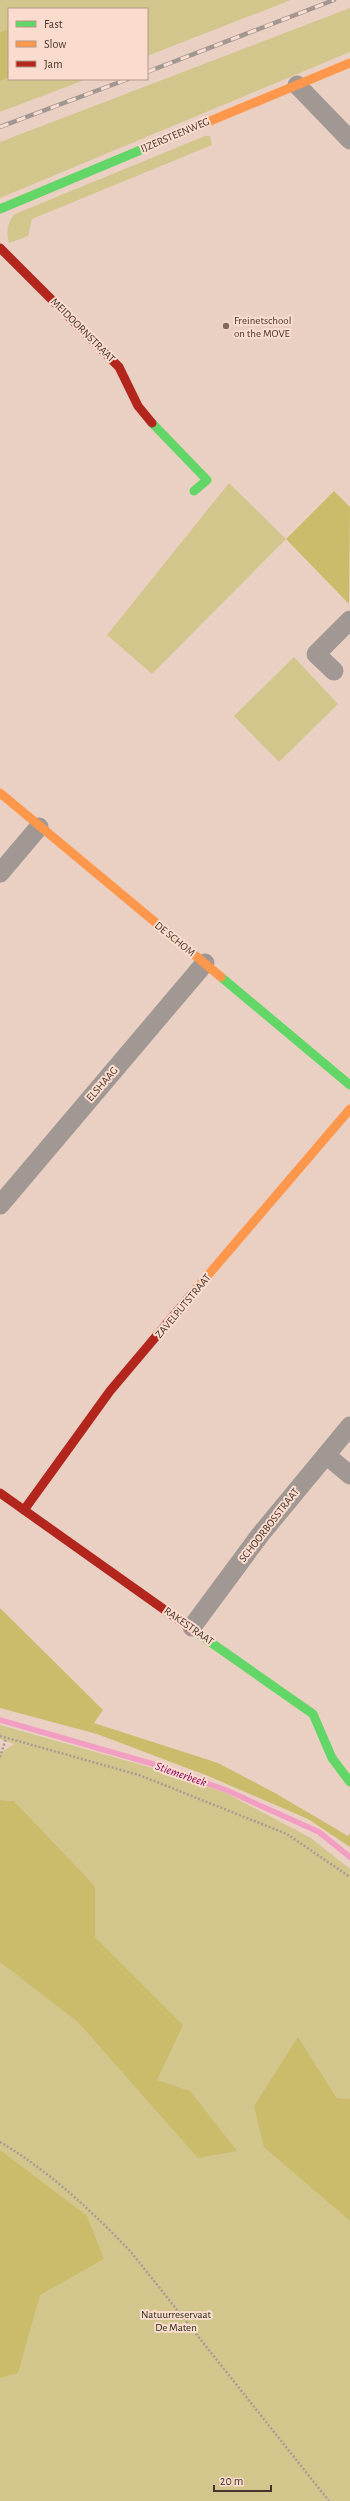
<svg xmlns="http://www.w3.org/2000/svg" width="350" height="2501" viewBox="0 0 350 2501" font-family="'Alegreya Sans',sans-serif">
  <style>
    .green { fill: #d3c68d }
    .forest { fill: #cabc6b }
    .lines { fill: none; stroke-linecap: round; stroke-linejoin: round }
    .stream { stroke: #f19ec2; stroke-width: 5.5 }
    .path { stroke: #a99c95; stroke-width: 2.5; stroke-dasharray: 2 2; stroke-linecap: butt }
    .street { stroke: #a19793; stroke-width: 19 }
    .fast { stroke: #63d668; stroke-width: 9 }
    .slow { stroke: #ff974d; stroke-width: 9 }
    .jam { stroke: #b3261e; stroke-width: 9 }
    .rail-casing { stroke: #a29691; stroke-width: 4.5 }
    .rail { stroke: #fadcce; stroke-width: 3; stroke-dasharray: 9; stroke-linecap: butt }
    .poi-dot { fill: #806b60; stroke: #fadcce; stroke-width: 1.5 }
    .labels { text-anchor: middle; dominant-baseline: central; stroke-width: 4; stroke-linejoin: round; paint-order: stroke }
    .street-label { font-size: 11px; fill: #47342a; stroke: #fadcce }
    .poi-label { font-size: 11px; fill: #47342a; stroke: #fadcce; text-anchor: start }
    .park-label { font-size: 11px; fill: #2d2d18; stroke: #fadcce }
    .water-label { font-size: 12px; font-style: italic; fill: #8e0761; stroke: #fadcce }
  </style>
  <rect width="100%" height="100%" fill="#ead0c3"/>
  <!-- green -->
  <g class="green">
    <path d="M0,0H291L147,56V9H9V29L0,32Z"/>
    <path d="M350,8V52L0,198V142Z"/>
    <path d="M9,77V79H87L0,112V80Z"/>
    <path d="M205,136H210L212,145L32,219L28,236L9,243C6,232 7,222 15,214Z"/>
    <path d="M229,483L286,539L152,674L107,635Z"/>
    <path d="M294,657L338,704L279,762L234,716Z"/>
    <path d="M0,1725L156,1769L226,1793L311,1838L350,1869V2099L337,2098L315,2063L350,2207V2501H0V1846L95,1897V1886L14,1801L0,1800V1753L14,1744L0,1739Z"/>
  </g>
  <!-- forest -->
  <g class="forest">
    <path d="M9,29V77L0,81V32Z"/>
    <path d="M334,491L350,507L349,604L286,539Z"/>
    <path d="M0,1608L103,1710L94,1723L218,1763L275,1793L348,1836L350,1833V1847L308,1819L208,1776L97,1734L0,1708Z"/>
    <path d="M0,1800L14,1801L95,1886V1937L183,2025L157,2080L190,2091L237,2151L198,2158L78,2022L0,1962Z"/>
    <path d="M298,2037L337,2098L350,2099V2221L264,2147L254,2106Z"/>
    <path d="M0,2150L87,2216L104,2259L40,2295L18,2373L0,2378Z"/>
  </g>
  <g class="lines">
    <!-- stream -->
    <path class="stream" d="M0,1720L153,1764L226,1790L319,1832L350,1857"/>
    <!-- path -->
    <g class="path">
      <path d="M0,1736L139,1775L287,1834L350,1877"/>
      <path d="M0,1757L6,1738"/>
      <path d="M0,2142C49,2171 92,2211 131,2252L329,2501"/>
    </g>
    <!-- street -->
    <g class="street">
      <path d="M297,85L350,140"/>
      <path d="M334,671L316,654L350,620"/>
      <path d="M0,873L39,827"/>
      <path d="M0,1205L205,963"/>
      <path d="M326,1455L350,1475"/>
      <path d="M192,1627L260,1535L350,1426"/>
    </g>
    <!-- fast -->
    <g class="fast">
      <path d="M0,209L186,131"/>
      <path d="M152,423L207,480L194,491"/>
      <path d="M221,977L350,1085"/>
      <path d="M193,1630L313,1714L332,1758L350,1782"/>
    </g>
    <!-- slow -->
    <g class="slow">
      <path d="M186,131L350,63"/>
      <path d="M0,793L221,977"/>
      <path d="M191,1295L350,1109"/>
    </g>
    <!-- jam -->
    <g class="jam">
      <path d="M0,248L119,367L138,406L152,423"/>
      <path d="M0,1493L193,1630"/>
      <path d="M24,1510L110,1391L191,1295"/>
    </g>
    <defs>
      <g id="rail">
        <path d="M147,72L334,0"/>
        <path d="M0,127L128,79"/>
      </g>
    </defs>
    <!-- rail casing -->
    <use href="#rail" class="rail-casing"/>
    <!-- rail -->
    <use href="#rail" class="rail"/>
  </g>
  <!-- markers -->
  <circle class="poi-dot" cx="226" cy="326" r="4"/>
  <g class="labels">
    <!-- street labels -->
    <g class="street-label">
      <text transform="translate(175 135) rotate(-23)">IJZERSTEENWEG</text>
      <text transform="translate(83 330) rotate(45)">MEIDOORNSTRAAT</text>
      <text transform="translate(175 939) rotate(39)">DE SCHOM</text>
      <text transform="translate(102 1084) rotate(-49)">ELSHAAG</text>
      <text transform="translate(183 1306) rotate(-50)">ZAVELPUTSTRAAT</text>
      <text transform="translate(269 1525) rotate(-52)">SCHOORBOSSTRAAT</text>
      <text transform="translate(189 1626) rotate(35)">RAKESTRAAT</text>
    </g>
    <!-- poi labels -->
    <g class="poi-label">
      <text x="234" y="320">Freinetschool<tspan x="234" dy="13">on the MOVE</tspan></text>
    </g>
    <!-- park labels -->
    <g class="park-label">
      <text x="176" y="2314">Natuurreservaat<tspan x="176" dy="13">De Maten</tspan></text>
    </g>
    <!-- water labels -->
    <g class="water-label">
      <text transform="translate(181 1774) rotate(19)">Stiemerbeek</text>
    </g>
  </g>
  <!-- legend -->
  <rect x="8" y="8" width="140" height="72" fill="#fadcce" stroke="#b2998c"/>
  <rect x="16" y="21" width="20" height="6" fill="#63d668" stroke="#b2998c"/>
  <text x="44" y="28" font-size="12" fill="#47342a">Fast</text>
  <rect x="16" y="41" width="20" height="6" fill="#ff974d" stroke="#b2998c"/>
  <text x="44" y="48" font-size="12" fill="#47342a">Slow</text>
  <rect x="16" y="61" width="20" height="6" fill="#b3261e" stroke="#b2998c"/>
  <text x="44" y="68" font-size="12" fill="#47342a">Jam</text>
  <!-- scale -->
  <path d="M214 2485v6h57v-6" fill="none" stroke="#47342a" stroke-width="2"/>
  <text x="220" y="2485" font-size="12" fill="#47342a" stroke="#fadcce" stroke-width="3" paint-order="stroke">20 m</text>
</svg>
